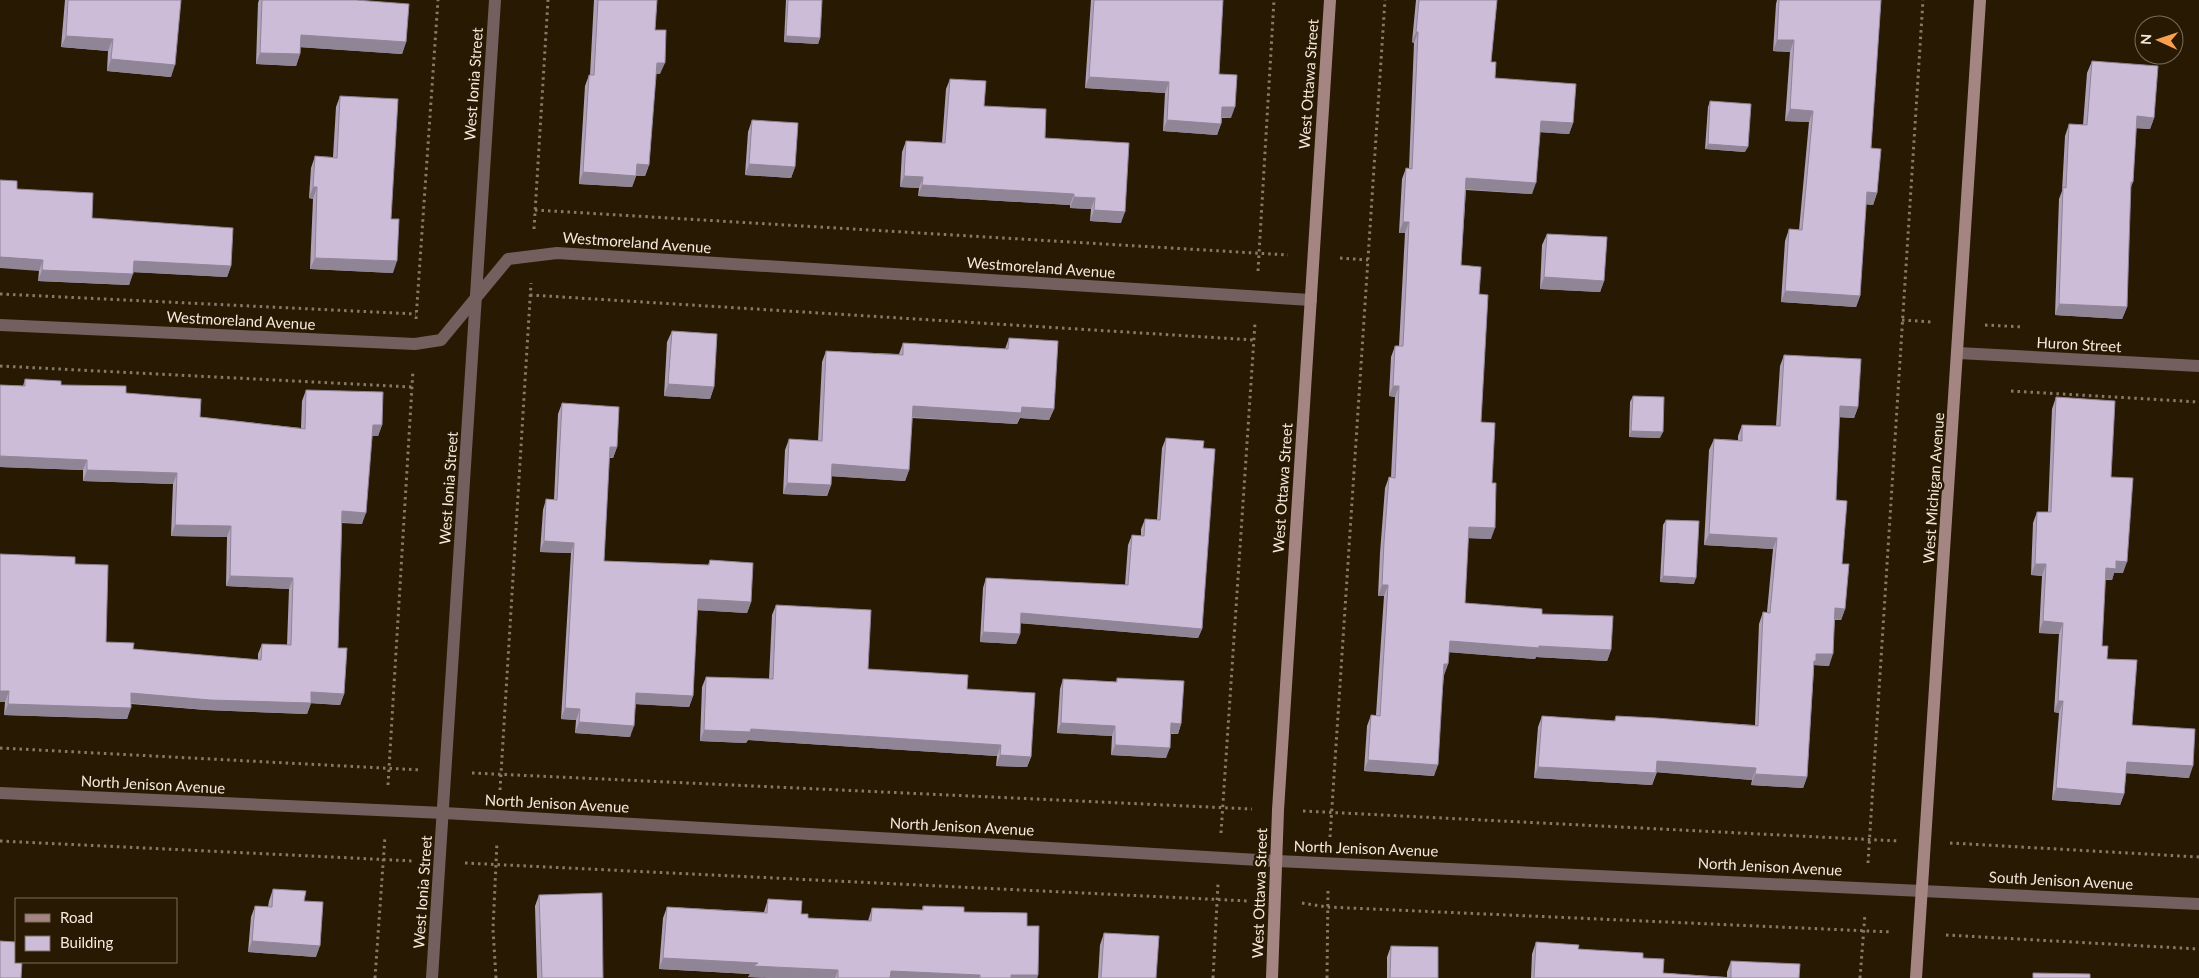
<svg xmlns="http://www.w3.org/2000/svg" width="2199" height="978" viewBox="0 0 2199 978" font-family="Lato,sans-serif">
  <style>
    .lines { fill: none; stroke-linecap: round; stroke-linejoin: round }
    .path { stroke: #877a69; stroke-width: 3; stroke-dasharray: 2.5 4; stroke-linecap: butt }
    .street { stroke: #735f5d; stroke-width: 12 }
    .secondary { stroke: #a58582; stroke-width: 12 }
    .wall { fill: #b0a2ba }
    .shaded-wall { fill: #908497 }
    .building { fill: #cdbcd8; stroke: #908497 }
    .labels { text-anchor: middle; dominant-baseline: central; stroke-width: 5; stroke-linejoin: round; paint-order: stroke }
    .street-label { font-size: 15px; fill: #f4e9dc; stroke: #281903 }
  </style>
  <rect width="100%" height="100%" fill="#281903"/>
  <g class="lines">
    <!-- path -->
    <g class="path">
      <path d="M535,210L1288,255"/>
      <path d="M534,229L548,0"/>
      <path d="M1340,258L1368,260"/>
      <path d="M1258,271L1274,0"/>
      <path d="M0,294L416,314"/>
      <path d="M530,295L1254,340"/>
      <path d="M416,319L438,0"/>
      <path d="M1902,320L1932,322"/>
      <path d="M1985,325L2024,327"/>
      <path d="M0,366L412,387"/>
      <path d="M2011,391L2199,402"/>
      <path d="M0,748L421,770"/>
      <path d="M472,773L1252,809"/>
      <path d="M388,785L413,370"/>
      <path d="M500,790L531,283"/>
      <path d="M1303,811L1899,841"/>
      <path d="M1221,833L1255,323"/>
      <path d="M1330,837L1385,0"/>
      <path d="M0,841L414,861"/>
      <path d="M1950,843L2199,857"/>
      <path d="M465,863L1248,901"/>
      <path d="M1868,863L1923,0"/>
      <path d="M1302,903L1327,907L1892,932"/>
      <path d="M1946,935L2199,949"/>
      <path d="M375,978L385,836"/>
      <path d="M496,978L493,929L497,842"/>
      <path d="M1213,978L1218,884"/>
      <path d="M1327,978L1328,889"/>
      <path d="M1860,978L1865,914"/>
    </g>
    <!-- street -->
    <g class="street">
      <path d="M0,325L415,344L441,340L508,259L557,253L1311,300"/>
      <path d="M1958,353L2199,366"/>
      <path d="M0,793L444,813L1277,861L2199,904"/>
      <path d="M432,978L495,0"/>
    </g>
    <!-- secondary -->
    <g class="secondary">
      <path d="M1272,978L1278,810L1330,0"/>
      <path d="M1916,978L1980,0"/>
    </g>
  </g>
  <!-- wall -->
  <g class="wall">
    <path d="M65,0H181L171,77L107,71L108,51L61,47Z"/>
    <path d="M259,0H356L406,42L402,54L300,47V54L296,66L256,64L258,3Z"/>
    <path d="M594,0H657L655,30L660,74H656L649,165L645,176H636L632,187L579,184L585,86L589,75H590Z"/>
    <path d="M786,0H822L820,38L818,44L784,42Z"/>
    <path d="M1091,0H1223L1219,74L1231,118H1222L1221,124L1217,135L1163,131L1165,93L1085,88Z"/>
    <path d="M1416,0H1497L1491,62L1495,78L1573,123L1569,134L1540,132L1532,194L1466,190L1461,265L1479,294L1481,422L1492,483L1491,539L1468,538L1465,603L1542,614L1611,650L1607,661L1536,657L1535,659L1449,652L1448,664L1444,675L1434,776L1364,771L1367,726L1371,715H1376L1384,596H1378L1380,553L1385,488L1389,477H1391L1395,397L1389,396L1391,357L1395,346H1399L1405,233H1399L1402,179L1406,168H1409L1414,43L1412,42Z"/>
    <path d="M1777,0H1881L1871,148L1877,193L1873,205L1866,204L1860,296L1856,307L1781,302L1785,241L1789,229L1799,230L1809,122L1785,121L1790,52L1773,51L1776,4Z"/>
    <path d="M2092,61L2154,118L2150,129L2136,128L2133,182L2130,189L2127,307L2122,319L2055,315L2059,199L2062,191L2065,136L2069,124L2083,125L2087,73Z"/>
    <path d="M950,79L984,106L1045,138L1121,223L1090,221L1091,209L1070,208V205L918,196L919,188L900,187L902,152L906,141L942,143L946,89Z"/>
    <path d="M340,96L391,219L393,273L310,269L313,199L309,198L311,168L315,156L333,157L336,107Z"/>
    <path d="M1710,101L1745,152L1705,149L1708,107Z"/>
    <path d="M752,120L795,167L791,178L745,175L748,132Z"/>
    <path d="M17,189L92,218L231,266L227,277L133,272L129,285L38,281L39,271Z"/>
    <path d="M1547,234L1604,281L1600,292L1540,289L1542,245Z"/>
    <path d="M672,331L714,387L710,399L664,396L667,342Z"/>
    <path d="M1009,338L1054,409L1049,420L1020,418L1017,424L912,418L909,470L905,481L831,476V485L827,496L783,494L785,450L789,439L818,441L822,362L826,351L899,354L903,343L1005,349Z"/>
    <path d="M1784,355L1858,407L1854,418L1839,417L1836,500L1842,564L1845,609L1841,620H1835L1829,666L1814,665V667L1807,777L1803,788L1751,785L1752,780L1657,772L1652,785L1534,778L1538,727L1542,716L1614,721L1616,716L1755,725L1759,624L1763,612H1767L1773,549L1704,545L1709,450L1714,439L1738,440V436L1742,425L1776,426L1780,366Z"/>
    <path d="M25,379L61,385L126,393L200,417L301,428L302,401L306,390L382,425L378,436H372L362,524L342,523L338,648L344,694L340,705L311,703L307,714L206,710L131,704L127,719L4,715L5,702H0L75,564L106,642L133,649L258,660V654L262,644L287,645L289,589L226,586L227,537L171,536L173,484L83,481V470L0,467V385L23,386Z"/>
    <path d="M1633,396L1660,438L1629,437L1630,402Z"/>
    <path d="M2056,397L2111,477L2123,573H2114L2112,580H2105L2102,646L2107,659L2132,725L2189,778L2126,773L2124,794L2120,805L2052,800L2059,713L2054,712L2059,634L2039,633L2042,576L2031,575L2033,523L2037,512H2048L2052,409Z"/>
    <path d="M562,403L617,447L613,458H609L604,561L708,565L710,560L751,602L747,613L697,610L693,696L689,707L636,704L630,737L575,733L576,720L561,719L571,553L540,552L543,510L546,499L554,500L558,414Z"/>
    <path d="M1166,438L1202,629L1198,638L1020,623V634L1016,644L980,642L983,588L986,578L1125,585L1128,545L1132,535L1141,536V529L1145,519L1157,520L1162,448Z"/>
    <path d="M1666,520L1694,584L1660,582L1663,525Z"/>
    <path d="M776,605L868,669L967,689L1031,757L1027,767L996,766L997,756L748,740L746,743L700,741L702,687L706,677L769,679L772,615Z"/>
    <path d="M1117,678L1181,724L1178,734H1170L1166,758L1111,755L1112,736L1057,733L1060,689L1063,679L1116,682Z"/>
    <path d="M273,889L316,957L248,952L251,917L255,906L268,907L269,901Z"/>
    <path d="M539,895L603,978H537L535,906Z"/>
    <path d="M768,899L801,914L808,918L868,921L872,908L922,910L923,906L964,912L1027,926L1038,975L1037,978H771L748,977L750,974L659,969L663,918L667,907L764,912Z"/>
    <path d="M1104,933L1156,978H1098L1100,945Z"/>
    <path d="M1536,942L1578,949L1643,958L1663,973L1727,977V972L1731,961L1799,978H1531L1532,954Z"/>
    <path d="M1391,946L1438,978H1387V957Z"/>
  </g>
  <!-- shaded-wall -->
  <g class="shaded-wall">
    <path d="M1416,32H1418L1414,43L1412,42Z"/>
    <path d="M301,35L406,42L402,54L297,47Z"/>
    <path d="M66,36L113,39L108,51L61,47Z"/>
    <path d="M786,36L820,38L818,44L784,42Z"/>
    <path d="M1777,40H1794L1790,52L1773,51Z"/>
    <path d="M260,53L300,54L296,66L256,64Z"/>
    <path d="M111,59L175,65L171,77L107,71Z"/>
    <path d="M657,63H665L660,74H653Z"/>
    <path d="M1089,77L1169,82L1165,93L1085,88Z"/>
    <path d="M1222,107H1235L1231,118L1218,117Z"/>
    <path d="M1790,109L1813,111L1809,122L1785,121Z"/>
    <path d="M2137,116L2154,118L2150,129L2132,128Z"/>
    <path d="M1167,120L1221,124L1217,135L1163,131Z"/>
    <path d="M1541,121L1573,123L1569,134L1537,132Z"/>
    <path d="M1708,144L1748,147L1745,152L1705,149Z"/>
    <path d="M637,164L649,165L645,176H636L632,187L579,184L583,172Z"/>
    <path d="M749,164L795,167L791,178L745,175Z"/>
    <path d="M904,176L923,177L919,188L900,187Z"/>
    <path d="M1466,178L1536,183L1532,194L1462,189Z"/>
    <path d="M922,185L1074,194L1070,205L918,196Z"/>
    <path d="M313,187H317L313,199L309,198Z"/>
    <path d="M1867,192L1877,193L1873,205L1862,204Z"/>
    <path d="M1074,197L1095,198L1091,209L1070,208Z"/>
    <path d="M1094,210L1125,212L1121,223L1090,221Z"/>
    <path d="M1403,222H1409L1405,233H1399Z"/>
    <path d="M0,257L43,260L39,271L0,268Z"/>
    <path d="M315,258L397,261L393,273L310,269Z"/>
    <path d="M134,261L231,266L227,277L130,272Z"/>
    <path d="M42,270L133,274L129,285L38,281Z"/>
    <path d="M1544,277L1604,281L1600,292L1540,289Z"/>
    <path d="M1785,291L1860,296L1856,307L1781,302Z"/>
    <path d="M2059,304L2127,307L2122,319L2055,315Z"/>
    <path d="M668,384L714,387L710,399L664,396Z"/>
    <path d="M1393,386H1399L1395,397L1389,396Z"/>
    <path d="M913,406L1022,407L1054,409L1049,420L1020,418L1017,424L909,417Z"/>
    <path d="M1840,406L1858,407L1854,418L1836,417Z"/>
    <path d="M373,425H382L378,436H369Z"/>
    <path d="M1631,431L1663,432L1660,438L1629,437Z"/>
    <path d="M610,447H617L613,458L606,457Z"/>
    <path d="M0,456L87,460L83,470L0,467Z"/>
    <path d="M832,464L909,470L905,481L828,476Z"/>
    <path d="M87,470L177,473L173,484L83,481Z"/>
    <path d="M787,483L831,485L827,496L783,494Z"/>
    <path d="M342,511L366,513L362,524L338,522Z"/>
    <path d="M175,525L231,526L227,537L171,536Z"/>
    <path d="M1469,527L1495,528L1491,539L1465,538Z"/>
    <path d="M1709,534L1777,538L1773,549L1704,545Z"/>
    <path d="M544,541L574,543L571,553L540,552Z"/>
    <path d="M2116,561L2127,562L2123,573H2114L2112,580L2102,579L2106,568Z"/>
    <path d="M2035,564H2046L2042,576L2031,575Z"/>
    <path d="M230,576L293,578L289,589L226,586Z"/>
    <path d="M1663,576L1696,578L1694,584L1660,582Z"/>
    <path d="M1382,585H1388L1384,596H1378Z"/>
    <path d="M698,599L751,602L747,613L694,610Z"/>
    <path d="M1835,608L1845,609L1841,620L1831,619Z"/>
    <path d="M1021,613L1202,629L1198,638L1017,623Z"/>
    <path d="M2043,621L2063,623L2059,634L2039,633Z"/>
    <path d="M983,632L1020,634L1016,644L980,642Z"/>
    <path d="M1450,641L1611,650L1607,661L1536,657L1535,659L1446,652Z"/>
    <path d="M1816,654H1833L1829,666L1814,665L1812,672H1810Z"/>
    <path d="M1444,664H1448L1444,675H1440Z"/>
    <path d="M0,691H9L5,702H0Z"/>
    <path d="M311,692L344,694L340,705L307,703Z"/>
    <path d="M131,693L311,703L307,714L206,710L128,703Z"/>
    <path d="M636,693L693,696L689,707L632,704Z"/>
    <path d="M2058,701H2063L2059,713L2054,712Z"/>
    <path d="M8,704L131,708L127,719L4,715Z"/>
    <path d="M565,708L580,709L576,720L561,719Z"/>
    <path d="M579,722L634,726L630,737L575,733Z"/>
    <path d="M1061,723L1115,726L1112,736L1057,733Z"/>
    <path d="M1171,723L1181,724L1178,734L1167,733Z"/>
    <path d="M751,729L1001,745L997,756L748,740L746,743L700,741L704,730Z"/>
    <path d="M1115,745L1170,748L1166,758L1111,755Z"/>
    <path d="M1000,755L1031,757L1027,767L996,766Z"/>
    <path d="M1368,760L1438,765L1434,776L1364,771Z"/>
    <path d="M1657,761L1756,768L1752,780L1653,772Z"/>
    <path d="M2127,762L2193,766L2189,778L2123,773Z"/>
    <path d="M1538,767L1656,773L1652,785L1534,778Z"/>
    <path d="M1755,774L1807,777L1803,788L1751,785Z"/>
    <path d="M2056,788L2124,794L2120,805L2052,800Z"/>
    <path d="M252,941L320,946L316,957L248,952Z"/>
    <path d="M663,958L758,963L838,970L835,978H771L748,977L750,974L659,969Z"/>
    <path d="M891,971L980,975L979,978H888Z"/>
    <path d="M1011,975H1038L1037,978H1010Z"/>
  </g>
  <!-- building -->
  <g class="building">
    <path d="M68,0H181L175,65L111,59L113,39L66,36Z"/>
    <path d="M262,0H356L409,4L406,42L301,35L300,54L260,53Z"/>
    <path d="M598,0H657L655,30H666L665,63H657L649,165L637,164L636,176L583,172L589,75H594Z"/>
    <path d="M788,0H822L820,38L786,36Z"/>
    <path d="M1094,0H1223L1219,74L1237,75L1235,107H1222L1221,124L1167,120L1169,82L1089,77Z"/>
    <path d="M1419,0H1497L1491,62H1496L1495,78L1576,84L1573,123L1541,121L1536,183L1466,178L1461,265L1481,267L1479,294L1488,295L1481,422L1495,423L1492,483H1496L1495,528L1469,527L1465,603L1542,609V614L1613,616L1611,650L1539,646V648L1450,641L1448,664H1444L1438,765L1368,760L1371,715L1380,716L1388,585H1382L1384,542L1389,477L1395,478L1399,386H1393L1395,346H1403L1409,222H1403L1406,168L1412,169L1418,32H1416Z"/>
    <path d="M1779,0H1881L1871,148L1881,149L1877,193L1867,192L1860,296L1785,291L1789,229L1802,230L1813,111L1790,109L1794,40H1777Z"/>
    <path d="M2092,61L2158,66L2154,118L2137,116L2133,182H2131L2127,307L2059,304L2063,187L2066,188L2069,124L2087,125Z"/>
    <path d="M950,79L986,81L984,106L1046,109L1045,138L1129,143L1125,212L1094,210L1095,198L1074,197V194L922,185L923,177L904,176L906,141L945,143Z"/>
    <path d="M340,96L398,99L391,219H399L397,261L315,258L317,187H313L315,156L337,158Z"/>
    <path d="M1710,101L1751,104L1748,147L1708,144Z"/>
    <path d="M752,120L798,123L795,167L749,164Z"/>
    <path d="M0,180L17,181V189L93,193L92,218L233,228L231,266L134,261L133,274L42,270L43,260L0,257Z"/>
    <path d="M1547,234L1607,237L1604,281L1544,277Z"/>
    <path d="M672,331L717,334L714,387L668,384Z"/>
    <path d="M1009,338L1058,341L1054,409L1022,407L1021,413L913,406L909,470L832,464L831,485L787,483L789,439L822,441L826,351L903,355V343L1008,349Z"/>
    <path d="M1784,355L1861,359L1858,407L1840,406L1836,500L1847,501L1842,564H1849L1845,609L1835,608L1833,654H1816V661H1814L1807,777L1755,774L1756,768L1657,761L1656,773L1538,767L1542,716L1615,721L1616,716L1656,718L1758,726L1763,612L1770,613L1777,538L1709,534L1714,439L1742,441V425L1780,426Z"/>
    <path d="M25,379L61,381V385L126,386V393L201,399L200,417L305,429L306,390L383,392L382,425H373L366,513L342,511L338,648H347L344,694L311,692V703L210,700L131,693V708L8,704L9,691H0V554L75,557V564L108,565L106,642L134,643L133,649L261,660L262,644L291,645L293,578L230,576L231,526L175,525L177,473L87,470V460L0,456V385L25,386Z"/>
    <path d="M1633,396L1664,397L1663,432L1631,431Z"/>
    <path d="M2056,397L2115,401L2111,477L2133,478L2127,562L2116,561V569L2106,568L2102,646H2108L2107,659L2137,660L2132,725L2195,729L2193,766L2127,762L2124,794L2056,788L2063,701H2058L2063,623L2043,621L2046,564H2035L2037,512H2051Z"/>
    <path d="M562,403L619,407L617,447H610L604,561L709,565L710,560L753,563L751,602L698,599L693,696L636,693L634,726L579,722L580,709L565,708L574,543L544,541L546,499L557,500Z"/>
    <path d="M1166,438L1204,441L1203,448L1215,449L1202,629L1021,613L1020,634L983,632L986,578L1128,585L1132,535L1144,536L1145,519L1160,520Z"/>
    <path d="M1666,520L1699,521L1696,578L1663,576Z"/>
    <path d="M776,605L871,610L868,669L968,675L967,689L1035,693L1031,757L1000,755L1001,745L751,729L750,732L704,730L706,677L773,679Z"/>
    <path d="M1117,678L1184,681L1181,724L1171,723L1170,748L1115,745V726L1061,723L1063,679L1117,682Z"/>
    <path d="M273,889L306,891L304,901L323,902L320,946L252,941L255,906L272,907Z"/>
    <path d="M602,893L603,978H542L539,895Z"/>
    <path d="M768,899L802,901L801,914H808V918L871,921L872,908L923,910V906L964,907V912L1027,913V926H1039L1038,975H1011V978H980V975L891,971L890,978H838V970L753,966L758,963L663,958L667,907L767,913Z"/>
    <path d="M1104,933L1159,936L1156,978H1101Z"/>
    <path d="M0,941L16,942V962H22L21,978H0Z"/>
    <path d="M1536,942L1579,945L1578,949L1643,953V958L1664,959L1663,973L1731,978V961L1800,964L1799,978H1534Z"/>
    <path d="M1391,946L1438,947V978H1390Z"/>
    <path d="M2033,973L2090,974V978H2033Z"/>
  </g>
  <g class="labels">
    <!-- street labels -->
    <g class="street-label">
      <text transform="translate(473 84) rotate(-86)">West Ionia Street</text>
      <text transform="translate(1308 84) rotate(-86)">West Ottawa Street</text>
      <text transform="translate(637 242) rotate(4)">Westmoreland Avenue</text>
      <text transform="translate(1041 267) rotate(4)">Westmoreland Avenue</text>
      <text transform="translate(241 320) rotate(3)">Westmoreland Avenue</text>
      <text transform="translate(2079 344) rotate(3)">Huron Street</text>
      <text transform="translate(448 488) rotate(-86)">West Ionia Street</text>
      <text transform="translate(1282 488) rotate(-86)">West Ottawa Street</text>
      <text transform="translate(1933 488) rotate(-86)">West Michigan Avenue</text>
      <text transform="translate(153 784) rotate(3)">North Jenison Avenue</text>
      <text transform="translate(557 803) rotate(3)">North Jenison Avenue</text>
      <text transform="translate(962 826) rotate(3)">North Jenison Avenue</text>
      <text transform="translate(1366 848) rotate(2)">North Jenison Avenue</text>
      <text transform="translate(1770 866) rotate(3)">North Jenison Avenue</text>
      <text transform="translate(2061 880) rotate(3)">South Jenison Avenue</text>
      <text transform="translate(422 892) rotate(-86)">West Ionia Street</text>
      <text transform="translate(1259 893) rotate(-88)">West Ottawa Street</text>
    </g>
  </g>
  <!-- legend -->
  <rect x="15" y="898" width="162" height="65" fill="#281903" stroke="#7a6c5a"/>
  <rect x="25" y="914" width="25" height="8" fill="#a58582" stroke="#7a6c5a"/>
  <text x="60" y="923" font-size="15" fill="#f4e9dc">Road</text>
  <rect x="25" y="936" width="25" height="15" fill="#cdbcd8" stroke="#7a6c5a"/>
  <text x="60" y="948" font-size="15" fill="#f4e9dc">Building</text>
  <!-- north arrow -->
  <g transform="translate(2159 40) rotate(273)"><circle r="24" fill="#281903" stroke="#7a6c5a"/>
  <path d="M0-4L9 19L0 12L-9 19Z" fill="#fa9f4e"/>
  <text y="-8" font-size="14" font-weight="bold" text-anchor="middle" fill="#f4e9dc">N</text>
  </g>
</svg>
